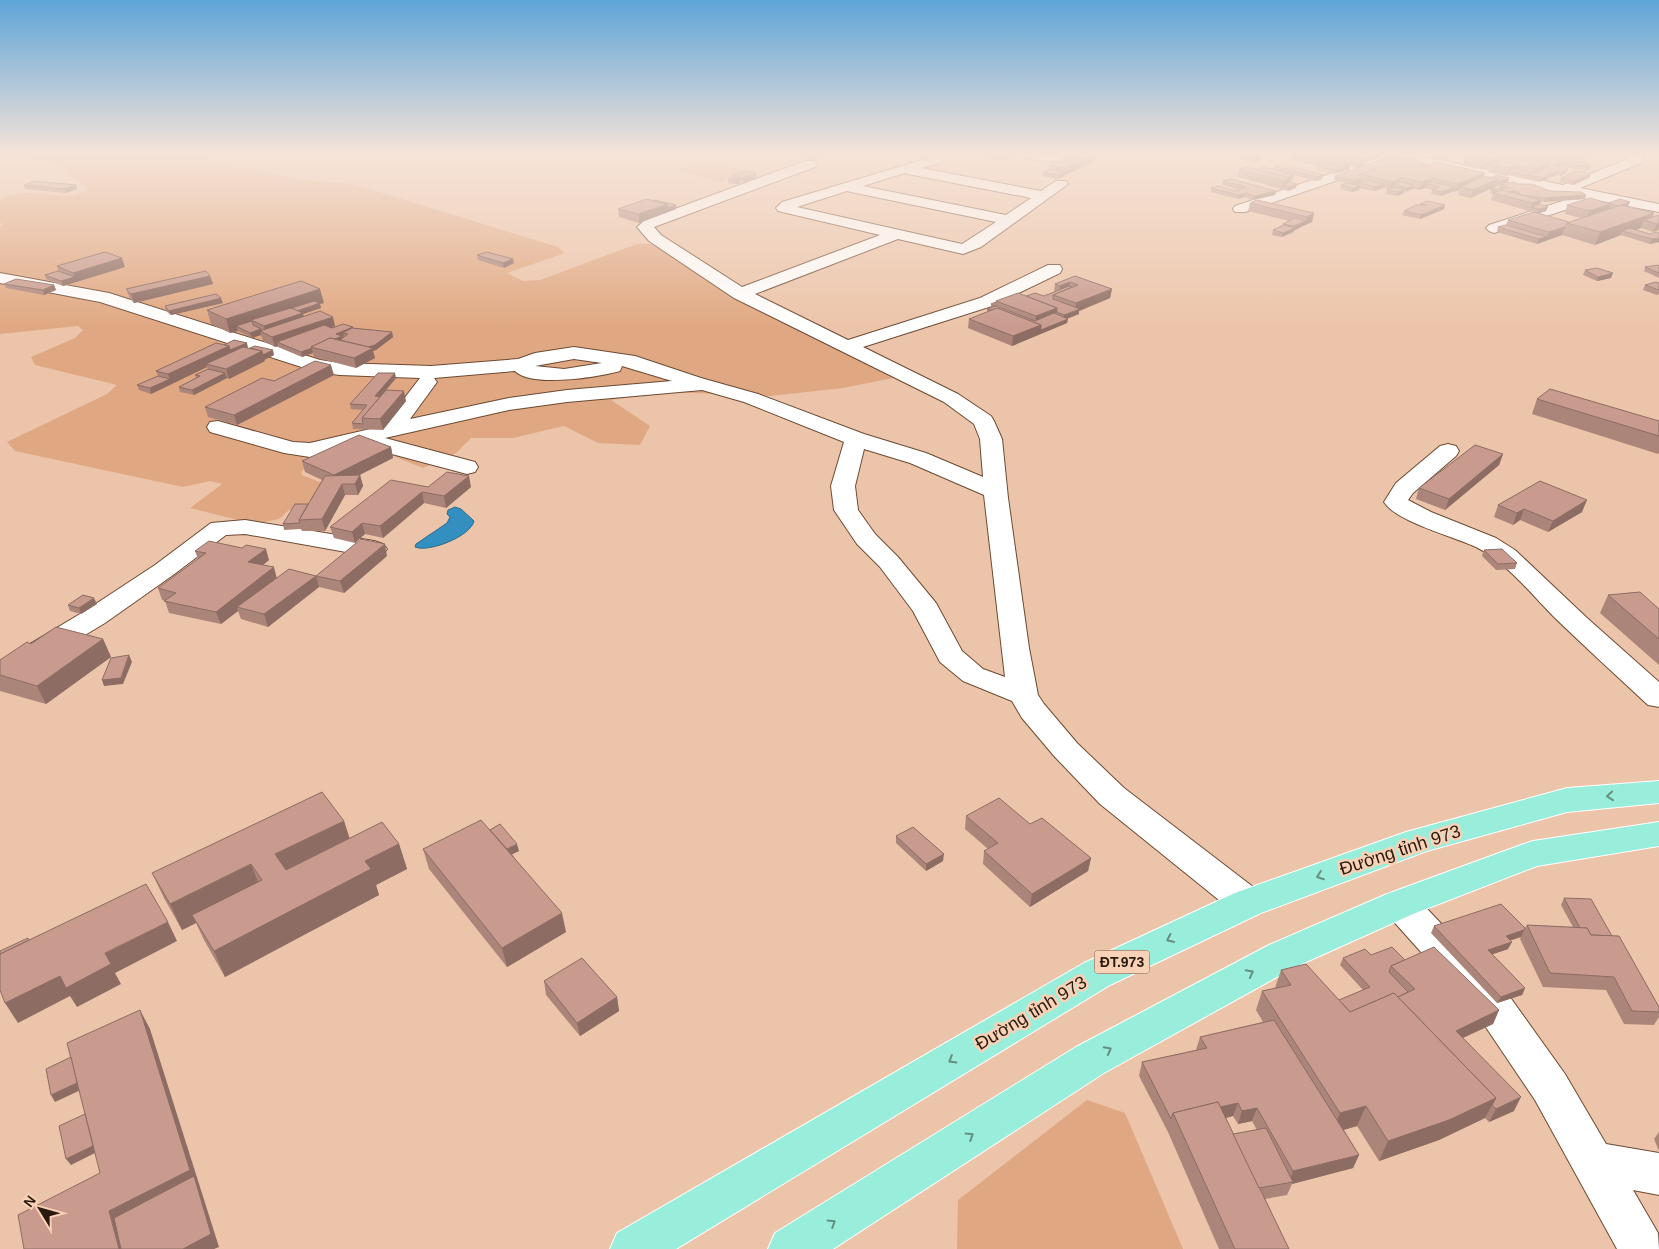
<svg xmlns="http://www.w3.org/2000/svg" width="1659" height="1249" viewBox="0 0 1659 1249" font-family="Helvetica,sans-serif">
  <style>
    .green { fill: #e0a882 }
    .water { fill: #328fc0; stroke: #2f6c8b }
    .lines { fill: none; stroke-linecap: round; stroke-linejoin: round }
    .minor-casing { stroke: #6c4a33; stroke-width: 2 }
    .primary-casing { stroke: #fff; stroke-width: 2 }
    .minor { fill: #fff; fill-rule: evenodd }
    .primary { fill: #98eedb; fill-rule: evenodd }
    .wall { fill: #ac857a; fill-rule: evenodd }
    .shaded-wall { fill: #8c6c63 }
    .building { fill: #c89b8e; stroke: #8c6c63 }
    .oneway { stroke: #668f80 }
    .labels { text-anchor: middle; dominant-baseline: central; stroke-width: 5; stroke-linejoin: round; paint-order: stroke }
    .shield { fill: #f9d1b6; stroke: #675142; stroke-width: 1 }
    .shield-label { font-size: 14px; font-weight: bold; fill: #291a10 }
    .near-street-label { font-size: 18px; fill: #291a10; stroke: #f9d1b6 }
  </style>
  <rect width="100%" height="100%" fill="#ecc4a9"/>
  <!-- green -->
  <g class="green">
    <path d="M0,154H203L206,158L297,179L353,184L558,247L565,253L507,273L523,281L540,280L637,244H655L888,372L893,378L843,388L770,396L666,392L611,400L650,426L640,445L598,443L564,426L513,438H471L456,453L423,468L361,443L301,471L302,475L325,484L311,507L289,510L279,519L254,524L190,508L222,484L210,481L183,487L15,451L7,442L107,394L117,385L35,365L31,357L75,338L83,330L78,326L0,334V226L3,224L0,223V199C8,196 18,193 27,193C48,192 69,202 88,189L54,161L0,156Z"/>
    <path d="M700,159H705L754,171L720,182L671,168Z"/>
    <path d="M1087,1100L1125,1113L1183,1249H957L958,1200Z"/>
  </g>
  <!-- water -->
  <path class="water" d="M455,507L461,509L474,521C471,536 429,553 415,547L416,544L447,523L450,517L447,514L448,510Z"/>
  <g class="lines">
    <defs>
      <g id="minor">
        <path d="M1021,154H1091L1089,157C1075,160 1031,165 1021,154Z"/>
        <path d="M1389,154H1410L1563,185L1630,158L1628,154H1641L1644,157L1641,163L1580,188L1659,204V212L1596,200L1494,233L1489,231L1486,228L1489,225L1578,196L1434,168L1399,159L1245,212H1235L1233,209L1235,206Z"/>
        <path d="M935,156L942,160L940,163L921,168L1041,191L1056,181H1066L1068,184L981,247L963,254L898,239L755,294L848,340L980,298L1048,265H1060L1062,269L1060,273L992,306L863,347L958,394L991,416L994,421L1002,439L1008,498L1029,648L1038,695L1044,704L1077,743L1124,788L1261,893L1266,903L1261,913L1248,917L1235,913L1100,804L1055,757L1022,718L1012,701L963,681L940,662L913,611L880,567L857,544L834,510L831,486L844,442L744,402L702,390L567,402L509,410L385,438L475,462L478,467L475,472L467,474L358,445L310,457L284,453L210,432L207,427L210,422L218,421L293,442L310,443L383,426L420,378L340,375L317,372L100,302L0,283V273L109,293L320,360L340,363L431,366L518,359L535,353L574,347L635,356L701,378L758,394L864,434L926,453L983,477L980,439L974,424L944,402L734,298L649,241L637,227L645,220L805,161H815L817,164L815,167L654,227L661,235L742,287L880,235L778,211L776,208L782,202ZM905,173L908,174L1031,198L1006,215L863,186ZM847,191L851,192L996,222L962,244L797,207ZM574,359L602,363L564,369L535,366ZM622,366L672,381L567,390L509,398L410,419L437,382L434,378L515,371C531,388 598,377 620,371ZM864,449L910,463L984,495L1005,677L983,669L962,651L936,603L898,557L875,534L858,510L855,486Z"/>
        <path d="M1448,444L1456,446L1459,451L1456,456L1413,493L1408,500L1431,512L1496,538L1515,550L1587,618L1659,682V707L1648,705C1617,676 1585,647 1554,617C1531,594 1508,564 1478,548C1456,537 1396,522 1384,502L1396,483L1440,446Z"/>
        <path d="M245,520L374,541L383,544L387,549L383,554L374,557L245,534L226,535L173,575L105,623L10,680L0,683V662L85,611L155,565L211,523Z"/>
        <path d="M1400,890L1413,894L1507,993L1565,1074L1606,1144L1659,1153V1195L1633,1190L1658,1233L1659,1249H1617L1535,1100L1479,1017L1387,914L1382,904L1387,894Z"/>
      </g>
      <g id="primary">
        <path d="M1659,781V803L1567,812L1427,851L1261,913L1110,985L676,1249H610L617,1233L1084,963L1235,893L1406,832L1567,788Z"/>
        <path d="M1659,822V846L1537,866L1413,914L1295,967L1104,1073L833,1249H768L775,1233L1076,1047L1269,945L1387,894L1521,845L1533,841Z"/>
      </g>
    </defs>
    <!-- minor casing -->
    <use href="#minor" class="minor-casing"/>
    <!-- primary casing -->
    <use href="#primary" class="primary-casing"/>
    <!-- minor -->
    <use href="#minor" class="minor"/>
    <!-- primary -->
    <use href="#primary" class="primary"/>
  </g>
  <!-- wall -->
  <g class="wall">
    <path d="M801,154H828L814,159L801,156Z"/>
    <path d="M987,154H1015L1002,159L987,157Z"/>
    <path d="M1095,154L1094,161L1058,179L1042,176L1043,172L1049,169V165Z"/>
    <path d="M1303,154L1320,155V154H1385L1380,155V157L1364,163V165L1356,168L1350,166L1349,170L1335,174L1318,170V166L1291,160L1292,156Z"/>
    <path d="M1524,154H1590L1576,160H1573L1590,169L1585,171L1560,166L1558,167L1568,169L1566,173L1560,176L1556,175L1540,182L1508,175L1506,176L1488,172L1490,166L1481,169L1463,166L1464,162L1469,160L1470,156H1517Z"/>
    <path d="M1240,155L1259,160L1251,162L1239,159Z"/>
    <path d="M1394,155L1419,162L1483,177L1509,178L1508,182L1505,183L1518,184L1585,199L1541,202L1540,204L1546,211L1538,213L1569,222L1581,218L1565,214L1567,205L1630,202L1628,206H1627L1654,213L1652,217L1659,215V231L1658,230L1653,232L1641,228L1636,230L1650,234L1659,233V242L1650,244L1621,235L1595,245L1562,235L1537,244L1497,232L1498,227L1506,225L1508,220L1533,212L1491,200L1493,194L1490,193L1491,189L1470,198L1458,195L1459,190L1455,192L1454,191L1441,196L1431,194L1432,190H1433L1425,188L1419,190L1413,189L1405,191L1404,193L1397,196L1386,194L1387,190L1388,189L1383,188L1374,191L1359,188V190L1352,192L1340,189L1341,185L1347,183L1334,180L1335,176ZM1499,185V187L1501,188L1492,189Z"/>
    <path d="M1274,166L1323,175L1322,179L1315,181L1294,175L1293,179L1291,180L1290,182L1296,188L1288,191L1238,177L1239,169L1273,170Z"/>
    <path d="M1591,174L1589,178L1573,185L1559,182L1561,178Z"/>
    <path d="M733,175L757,177L744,182L740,181V183L735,184L728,183V179L733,177Z"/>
    <path d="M1223,181L1276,191L1275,195L1253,200L1244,197L1238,199L1211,192V188L1236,191L1239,190L1222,185Z"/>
    <path d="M24,185H76L77,189L66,193L25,189Z"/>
    <path d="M1250,203L1314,213L1312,222L1294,230V232L1282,237L1272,235L1273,230L1282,226L1283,224L1289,221L1248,211Z"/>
    <path d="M1420,204L1444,209L1420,219L1402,215L1404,211L1420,205Z"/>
    <path d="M676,205V209L639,223L619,217L618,209Z"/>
    <path d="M477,255L514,263L504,268L478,260Z"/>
    <path d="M57,266L125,267L63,286L46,279L45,275L58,271Z"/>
    <path d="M1659,266V278L1644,271L1645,267Z"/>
    <path d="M1585,270L1611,278L1597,281L1583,275Z"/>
    <path d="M210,276L213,284L134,303L130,298L126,289Z"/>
    <path d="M1075,276L1112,289L1110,298L1079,311V314L1068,318L1067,323L1012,346L968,328L969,319L987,312V309L991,308V304L996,302V301L1026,296H1044L1054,292L1055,284Z"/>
    <path d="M1659,283V294L1657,295L1643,290L1645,285Z"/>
    <path d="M4,284L54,285L56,290L44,295L6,288Z"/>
    <path d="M223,303L171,315L166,311L165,306Z"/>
    <path d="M324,303L320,304L321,308L303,314L304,317L335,326L331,327H353V328L392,332L393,337L376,350L373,351L375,358L356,368L314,357L313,353L302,357L278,347V346L275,347L263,341L261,335L252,338L238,331L230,333L211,324L207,310Z"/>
    <path d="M224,345L248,348H247L274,355L264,360L265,361L229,379L227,378L194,395L180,392L179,387L196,378L195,375L208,369L207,367L151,394L139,390L137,385L158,376L156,371Z"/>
    <path d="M334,375L237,425L208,417L205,407L274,381Z"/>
    <path d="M396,378L386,390L406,401L383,430L353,429L352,423L363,410L351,409L350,404Z"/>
    <path d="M1537,399L1659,421V453L1658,454L1532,414Z"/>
    <path d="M391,447L393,458L360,475L363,486L358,495H345L325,531H302L301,529L284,530L283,524L308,504L322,480L305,472L302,461Z"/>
    <path d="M1503,454L1499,465L1445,510L1416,499L1419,488Z"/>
    <path d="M428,487H471L446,508L424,503L383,538L365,534L355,543L334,538L330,527Z"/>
    <path d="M1498,505L1582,512L1548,532L1520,520L1513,525L1494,517Z"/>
    <path d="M1484,550L1517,563L1515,569L1496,570L1482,556Z"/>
    <path d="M195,551L269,560L263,565L277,578L316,576L387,556L344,593L319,587L268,627L241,619L238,611L221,624L169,613L165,601L162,600L158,588L198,559Z"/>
    <path d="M1608,595L1659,609V665L1600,613Z"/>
    <path d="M97,604L81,614L70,611L68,605Z"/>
    <path d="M103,639L111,657L46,704L0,691V660L31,644Z"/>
    <path d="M966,816L1030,824L1091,858L1088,871L1030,907L983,864L984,851L988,849L965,829Z"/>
    <path d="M344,821L349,838L399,844L407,869L376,885L379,895L225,977L204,940L196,923L182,930L164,898L152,873Z"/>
    <path d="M490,830L519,851L512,854L566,932L507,967L429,869L423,849Z"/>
    <path d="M896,836L943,861L926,871L896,843Z"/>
    <path d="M1564,898L1612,936L1659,1012V1017L1654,1025L1624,1024L1606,990L1543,987L1520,939L1521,937L1510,940L1508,949L1492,954L1525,988L1522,995L1497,1003L1431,933L1434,926L1525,928L1527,925L1573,927L1561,905Z"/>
    <path d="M1371,955L1405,960L1499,1010L1493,1024L1463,1038L1514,1111L1489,1122L1485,1118L1439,1140L1379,1161L1357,1126L1344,1130L1359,1155L1353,1168L1292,1184L1287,1195L1265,1199L1289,1249H1219L1168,1132L1139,1076L1142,1062L1196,1050L1200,1037L1263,1022L1256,1010L1262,991L1275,988L1281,970L1339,1000L1363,990L1340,965L1343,958ZM1233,1116L1238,1124L1252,1121L1257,1130L1233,1134L1226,1118Z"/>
    <path d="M544,981L617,997L619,1011L580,1036L546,995Z"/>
    <path d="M1659,1132V1151L1654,1139Z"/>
  </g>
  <!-- shaded-wall -->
  <g class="shaded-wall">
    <path d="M818,154H828L814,159V155Z"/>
    <path d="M1007,154H1015L1002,159V156Z"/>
    <path d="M1095,154L1094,161L1064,176L1065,168Z"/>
    <path d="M1333,154H1355L1332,158Z"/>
    <path d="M1377,154H1385L1380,155V157L1364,163V165L1356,168L1357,164L1361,160Z"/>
    <path d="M1504,154H1521L1493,165L1491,164L1490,166L1481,169L1482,166L1487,164L1488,160Z"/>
    <path d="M1578,154H1590L1576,160Z"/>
    <path d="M1260,156L1259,160L1251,162L1252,158Z"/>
    <path d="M1351,162L1349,170L1335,174L1336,170L1342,168L1343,165Z"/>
    <path d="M1562,162L1560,166L1533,177L1536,169L1550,163Z"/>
    <path d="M1516,165L1513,172L1509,171L1508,175L1506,176L1508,168Z"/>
    <path d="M1591,165L1590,169L1585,171L1586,167Z"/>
    <path d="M1568,169L1566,173L1560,176L1561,172Z"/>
    <path d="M1557,171L1556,175L1540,182L1542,178Z"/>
    <path d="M1064,172V176L1058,179L1059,175Z"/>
    <path d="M756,173L757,177L744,182L743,178Z"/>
    <path d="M1485,173L1482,180L1460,187L1459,190L1455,192L1458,184Z"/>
    <path d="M1591,174L1589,178L1573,185L1574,181Z"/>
    <path d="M1294,175L1293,179L1291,180L1289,186L1283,185L1282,189L1283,181L1285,178Z"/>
    <path d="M1323,175L1322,179L1315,181L1316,177Z"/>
    <path d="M1361,178V182L1353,185L1354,181Z"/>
    <path d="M1402,178L1400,185L1394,184L1393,188L1390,189L1392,182Z"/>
    <path d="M1433,178L1431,185L1427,184L1425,188L1419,190L1421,182Z"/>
    <path d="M1509,178L1508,182L1502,184L1500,183L1499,185L1470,198L1473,190L1498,179Z"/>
    <path d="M740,179V183L735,184V180Z"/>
    <path d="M1297,184L1296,188L1288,191L1289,187Z"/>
    <path d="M1384,184L1383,188L1374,191L1375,187Z"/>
    <path d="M76,185L77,189L66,193L64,189Z"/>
    <path d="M1414,185L1413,189L1406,192L1407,188Z"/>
    <path d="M1360,186L1359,190L1352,192L1353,188Z"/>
    <path d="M1455,187L1454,191L1441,196L1442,192Z"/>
    <path d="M1405,189L1404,193L1397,196L1398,192Z"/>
    <path d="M1276,191L1275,195L1253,200L1254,196Z"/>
    <path d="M1245,193L1244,197L1238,199V195Z"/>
    <path d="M1586,195L1585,199L1544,202L1545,198Z"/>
    <path d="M1541,200L1538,208L1531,207L1532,203Z"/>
    <path d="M1630,202L1628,206L1617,210L1618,206Z"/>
    <path d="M667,204L676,205V209L639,223V214Z"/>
    <path d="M1611,204L1608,212L1586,219L1589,211Z"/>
    <path d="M1445,205L1444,209L1420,219L1421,215Z"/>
    <path d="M1548,207L1546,211L1537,214L1538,209Z"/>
    <path d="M1314,213L1312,222L1305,225L1307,217Z"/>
    <path d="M1654,213L1650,222L1644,220L1641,228L1628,233L1622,231L1621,235L1595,245L1600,232Z"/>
    <path d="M1306,221L1305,225L1282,237L1283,233Z"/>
    <path d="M1659,223V227L1658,230L1653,232L1657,224Z"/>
    <path d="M1565,227L1562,235L1537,244L1539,239L1547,237L1549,232Z"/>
    <path d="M1659,238V242L1650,244L1652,239Z"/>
    <path d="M122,258L125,267L63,286L61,281L75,277L73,273Z"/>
    <path d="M513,259L514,263L504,268L503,263Z"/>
    <path d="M1613,273L1611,278L1597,281L1598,277Z"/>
    <path d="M210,276L213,284L134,303L131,294Z"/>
    <path d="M1070,282L1069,291L1059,295L1060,286Z"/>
    <path d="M54,285L56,290L44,295L43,290Z"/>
    <path d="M320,289L324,303L320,304L321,308L303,314L306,323L266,334L264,326L251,320L253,326H236L238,331L230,333L226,319Z"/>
    <path d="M1112,289L1110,298L1079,311V314L1064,320V315L1075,311L1076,303Z"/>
    <path d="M221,298L223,303L171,315L169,311Z"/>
    <path d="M1057,308L1056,317L1035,326L1036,316Z"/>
    <path d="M333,317L335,326L282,344L277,342L278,346L275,347L272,337Z"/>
    <path d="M1068,319L1067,323L1012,346L1013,336L1041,325Z"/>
    <path d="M353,327L354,332L343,333L344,336L342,337L343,341L337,344L336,334Z"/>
    <path d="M261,329L262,333L260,331L261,335L252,338L250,333Z"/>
    <path d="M392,332L393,337L376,350L373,351L375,358L356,368L354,358L361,350Z"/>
    <path d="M247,343L248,348L211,365L206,364L207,367L151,394L150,388L170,379L168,374L229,346Z"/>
    <path d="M312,348L313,353L302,357L301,352Z"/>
    <path d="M273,350L274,355L264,360L265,361L229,379L226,369L262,351Z"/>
    <path d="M331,365L334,375L237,425L234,415Z"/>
    <path d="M225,373L227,378L194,395L192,390Z"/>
    <path d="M395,373L396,378L376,402L375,396Z"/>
    <path d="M404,391L406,401L383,430L380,419Z"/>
    <path d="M391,447L393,458L337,486L334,475Z"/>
    <path d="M1503,454L1499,465L1445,510L1449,499Z"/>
    <path d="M360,475L363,486L358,495L355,484Z"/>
    <path d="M469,476L471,487L446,508L444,496Z"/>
    <path d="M342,484L345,495L325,531L322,519Z"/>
    <path d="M422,492L424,503L383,538L380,526Z"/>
    <path d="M1587,500L1582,512L1548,532L1553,521Z"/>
    <path d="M1524,509L1520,520L1513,525L1517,513Z"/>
    <path d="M362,523L365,534L355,543L352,532Z"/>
    <path d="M385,544L387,556L344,593L340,581Z"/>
    <path d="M266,549L269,560L252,574L248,562Z"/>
    <path d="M274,567L277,579L237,607L238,611L221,624L216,612Z"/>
    <path d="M316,576L319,587L268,627L264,614Z"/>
    <path d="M94,598L97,604L81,614L79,608Z"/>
    <path d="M103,639L111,657L46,704L37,686Z"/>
    <path d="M129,655L132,662L123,684L104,686L102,680Z"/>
    <path d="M344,821L352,846L285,880L275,854Z"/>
    <path d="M399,844L407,869L376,885L379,895L225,977L214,951L365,861Z"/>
    <path d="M517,844L519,851L502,859L501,853Z"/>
    <path d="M944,854L943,861L926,871V864Z"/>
    <path d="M1091,858L1088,871L1030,907L1032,894Z"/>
    <path d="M251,864L261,890L192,915L196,923L182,930L170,904Z"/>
    <path d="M562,913L566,932L507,967L502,948Z"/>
    <path d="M168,922L177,941L115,973L121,984L77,1007L70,996L18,1023L5,1003Z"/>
    <path d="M1524,930L1521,937L1503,943L1506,936Z"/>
    <path d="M1512,942L1508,949L1485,957L1488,950Z"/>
    <path d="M1525,988L1522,995L1497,1003L1501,997Z"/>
    <path d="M617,997L619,1011L580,1036L577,1023Z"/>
    <path d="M140,1010L150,1029L219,1247L214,1249H119L109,1211Z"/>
    <path d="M1499,1010L1493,1024L1449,1044L1456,1031Z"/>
    <path d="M81,1081L85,1088L55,1102L51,1095Z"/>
    <path d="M1521,1097L1514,1111L1489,1122L1496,1109Z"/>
    <path d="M1496,1098L1485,1118L1439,1140L1379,1161L1388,1141Z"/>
    <path d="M1238,1103L1233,1116L1181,1129L1176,1118Z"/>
    <path d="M1366,1106L1357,1126L1332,1133L1340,1113Z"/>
    <path d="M1257,1108L1252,1121L1238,1124L1242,1111Z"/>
    <path d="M93,1119L101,1150L71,1165L66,1159Z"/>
    <path d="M1359,1155L1353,1168L1292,1184L1293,1182H1289L1293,1171Z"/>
  </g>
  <!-- building -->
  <g class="building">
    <path d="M807,154H818L814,155Z"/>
    <path d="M991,154H1007L1002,156Z"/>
    <path d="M1074,154H1095L1065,168L1049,165Z"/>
    <path d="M1245,154H1252L1260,156L1252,158L1240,155Z"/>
    <path d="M1299,154H1303H1302L1301,158L1292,156Z"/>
    <path d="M1302,154H1316L1351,162L1343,165Z"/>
    <path d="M1345,154H1381L1361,160L1365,161L1357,164L1333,158Z"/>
    <path d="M1475,154H1504L1488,160L1470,156Z"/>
    <path d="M1524,154H1564L1575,156L1569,159L1591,165L1586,167L1562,162L1548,167L1550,163L1517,156Z"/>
    <path d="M1394,155L1419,160L1417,162L1405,159L1377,169H1375L1358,175L1362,176L1361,178L1354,181L1335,176Z"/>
    <path d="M1512,155L1550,163L1536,169L1516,165L1508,168L1491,164Z"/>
    <path d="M1405,159L1424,163L1418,165L1424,167L1437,162L1485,173L1458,184L1433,178L1421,182L1402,178L1392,182L1362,174Z"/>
    <path d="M1469,160L1487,164L1482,166L1464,162Z"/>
    <path d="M1281,164L1323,175L1316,177L1274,166Z"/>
    <path d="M1324,164L1342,168L1336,170L1319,166Z"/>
    <path d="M1424,164L1429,165L1424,167H1423Z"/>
    <path d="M1552,165L1568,169L1561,172L1557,171L1542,178L1509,171L1514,169L1535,173Z"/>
    <path d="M1247,167L1291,178L1283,181L1239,169Z"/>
    <path d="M1264,167L1294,175L1287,177L1258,170Z"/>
    <path d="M1049,169L1064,172L1059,175L1043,172Z"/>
    <path d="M746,171L756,173L743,178L733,175Z"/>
    <path d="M1577,171L1591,174L1574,181L1561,178Z"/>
    <path d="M1497,175L1509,178L1497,183L1498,179L1490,178Z"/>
    <path d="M1485,176L1498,179L1473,190L1460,187Z"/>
    <path d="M733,177L740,179L735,180L728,179Z"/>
    <path d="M1231,179L1276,191L1254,196L1245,193L1238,195L1211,188L1218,186L1236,191L1246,187L1223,181Z"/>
    <path d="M1367,180L1384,184L1375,187L1358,183Z"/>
    <path d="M35,181L76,185L64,189L24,185Z"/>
    <path d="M1290,182L1297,184L1289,187L1283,185Z"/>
    <path d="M1401,182L1414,185L1407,188L1394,184Z"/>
    <path d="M1432,182L1455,187L1442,192L1432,190L1439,187L1427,184Z"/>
    <path d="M1514,182L1518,184H1532L1550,191L1581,192L1586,195L1545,198L1522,195L1515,191L1509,192L1502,190L1497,191L1491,189L1509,188L1500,183Z"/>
    <path d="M1348,183L1360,186L1353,188L1341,185Z"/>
    <path d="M1394,187L1405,189L1398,192L1387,190Z"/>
    <path d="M1502,190L1541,200L1532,203L1493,193Z"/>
    <path d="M1590,198L1611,204L1589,211L1567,205Z"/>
    <path d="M647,199L667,204L639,214L618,209Z"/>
    <path d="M1620,199L1630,202L1618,206L1609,203Z"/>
    <path d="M655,200L676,205L668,208L667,204L653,201Z"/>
    <path d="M1257,200L1314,213L1307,217L1250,203Z"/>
    <path d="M1428,201L1445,205L1421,215L1404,211L1416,205H1426L1420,204Z"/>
    <path d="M1540,204L1548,207L1538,209L1531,207Z"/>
    <path d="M1621,205L1654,213L1600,232L1567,223Z"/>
    <path d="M1534,212L1569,222L1567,223L1565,227L1549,232L1508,220Z"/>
    <path d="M1659,215V223L1657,224L1644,220Z"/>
    <path d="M1295,218L1306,221L1294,226L1283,224Z"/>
    <path d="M1284,225L1295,228L1283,233L1273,230Z"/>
    <path d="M1506,225L1547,237L1539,239L1498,227Z"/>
    <path d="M1630,228L1650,234L1656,232L1659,233V238L1652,239L1622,231Z"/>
    <path d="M105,252L122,258L73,273L57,266Z"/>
    <path d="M487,252L513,259L503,263L477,255Z"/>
    <path d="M1658,265L1659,266V273L1645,267Z"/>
    <path d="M1597,268L1613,273L1598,277L1585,270Z"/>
    <path d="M58,271L75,277L61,281L45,275Z"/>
    <path d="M206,271L210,276L131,294L126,289Z"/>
    <path d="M1075,276L1112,289L1076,303L1053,295L1078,285L1070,282L1060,286L1055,284Z"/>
    <path d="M16,279L54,285L43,290L4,284Z"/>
    <path d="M301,281L320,289L226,319L207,310Z"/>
    <path d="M1656,282L1659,283V290L1645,285Z"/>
    <path d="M1069,286L1072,287L1053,295V299L1080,309L1064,315L1057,312V308L1026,296L1035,293L1044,296Z"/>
    <path d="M1018,293L1057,308L1036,316L996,301Z"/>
    <path d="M216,294L221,298L169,311L165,306Z"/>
    <path d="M314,301L320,303L297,311L292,308Z"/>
    <path d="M996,302V306L991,304Z"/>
    <path d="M996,306L1035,321L1054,313L1068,319L1041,330V325L997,308L991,310L987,309Z"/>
    <path d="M291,308L303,313L264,326L251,320Z"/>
    <path d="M997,308L1041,325L1013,336L969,319Z"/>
    <path d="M320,311L333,317L272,337L260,331Z"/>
    <path d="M252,321L253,325L261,329L250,333L236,326Z"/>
    <path d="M343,324L353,327L336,334L342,336L335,339L330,338L311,347L312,348L301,352L277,342L324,325L332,328Z"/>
    <path d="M352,328L392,332L375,345L368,347L340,340L348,334L343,333Z"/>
    <path d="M330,338L373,348L354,358L311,347Z"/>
    <path d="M234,340L247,343L230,350L229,346L224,345Z"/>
    <path d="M216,343L229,346L168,374L156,371Z"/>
    <path d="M255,346L273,350L263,355L262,351L250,348Z"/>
    <path d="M243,347L262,351L226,369L206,364Z"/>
    <path d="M315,361L331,365L234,415L205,407L262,378L274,381Z"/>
    <path d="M208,369L225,373L192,390L179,387L200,376L195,375Z"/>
    <path d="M378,373H395L375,396L380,397L362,418L363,424L352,423L367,405L350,404Z"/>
    <path d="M158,376L170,379L150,388L137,385Z"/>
    <path d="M1550,389L1659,421V436L1537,399Z"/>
    <path d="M386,390L404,391L380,419L362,418Z"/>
    <path d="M359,435L391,447L334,475L302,461Z"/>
    <path d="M1475,445L1503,454L1449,499L1419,488Z"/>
    <path d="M447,472L469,476L444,496L422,492L380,526L362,523L352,532L330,527L391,480L428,487Z"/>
    <path d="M360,475L355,484H342L322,519L299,520L325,476Z"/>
    <path d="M1540,481L1587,500L1553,521L1524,509L1517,513L1498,505Z"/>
    <path d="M295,504H308L299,520L300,523L283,524Z"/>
    <path d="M361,539L385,544L340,581L316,576Z"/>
    <path d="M209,541L242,548L246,545L266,549L248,562L274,567L216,612L164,601L176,593L158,588L206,553L195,551Z"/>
    <path d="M1502,549L1517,563L1498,564L1484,550Z"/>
    <path d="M289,569L316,576L264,614L237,607Z"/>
    <path d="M1640,592L1659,609V639L1608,595Z"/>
    <path d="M83,595L94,598L79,608L68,605Z"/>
    <path d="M56,627L103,639L37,686L0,675V660L27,642L31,644Z"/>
    <path d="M129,655L121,678L102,680L111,658Z"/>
    <path d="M322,792L344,821L275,854L286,870L382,822L399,844L365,861L371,869L214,951L192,915L262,880L251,864L170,904L152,873Z"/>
    <path d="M999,798L1030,824L1042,818L1091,858L1032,894L984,851L998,843L966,816Z"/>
    <path d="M481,820L562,913L502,948L423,849Z"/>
    <path d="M500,824L517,844L507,849L490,830Z"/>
    <path d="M913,827L944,854L926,864L896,836Z"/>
    <path d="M146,884L168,922L105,953L111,964L66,988L60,976L5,1003L0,990V954Z"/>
    <path d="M1564,898L1591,899L1612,936L1591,935L1587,928H1580Z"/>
    <path d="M1501,904L1525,928L1524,930L1506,936L1512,942L1488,950L1525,988L1501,997L1434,926Z"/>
    <path d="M1527,925L1587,928L1591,935L1619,936L1659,1007V1012L1632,1011L1614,977L1550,973Z"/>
    <path d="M28,938L29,940L0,954V951Z"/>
    <path d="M1392,947L1405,960L1391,966L1389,972L1408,992L1398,997L1394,993L1350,1012L1339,1000L1370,987L1343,958L1365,949L1371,955Z"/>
    <path d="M1434,947L1499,1010L1456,1031L1521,1097L1496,1109L1492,1105L1496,1098L1398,997L1415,989L1391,966Z"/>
    <path d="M582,958L617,997L577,1023L544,981Z"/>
    <path d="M1306,964L1350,1012L1394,993L1496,1098L1449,1120L1388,1141L1366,1106L1340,1113L1262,991L1291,985L1281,970Z"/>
    <path d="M140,1010L190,1170L109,1211L119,1249H24L18,1215L100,1173L67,1043Z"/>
    <path d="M1274,1020L1359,1155L1293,1171L1257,1108L1242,1111L1238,1103L1220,1107L1218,1102L1173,1113L1171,1119L1142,1062L1207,1048L1200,1037Z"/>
    <path d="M71,1057L77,1083L51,1095L46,1069Z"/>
    <path d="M1218,1102L1289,1249H1235L1173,1113Z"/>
    <path d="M85,1114L93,1146L66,1159L59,1126Z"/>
    <path d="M1266,1128L1293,1182L1259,1188L1233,1134Z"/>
    <path d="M194,1176L211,1234L183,1249H121L114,1218Z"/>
  </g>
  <!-- one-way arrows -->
  <defs><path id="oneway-chevron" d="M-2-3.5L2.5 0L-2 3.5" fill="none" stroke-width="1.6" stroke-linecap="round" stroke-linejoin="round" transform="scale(1.25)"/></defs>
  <g class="oneway">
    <use href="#oneway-chevron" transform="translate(1610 796) rotate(175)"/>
    <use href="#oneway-chevron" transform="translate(1320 876) rotate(160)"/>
    <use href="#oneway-chevron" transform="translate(1170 939) rotate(155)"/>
    <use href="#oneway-chevron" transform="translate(1250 973) rotate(-28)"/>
    <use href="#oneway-chevron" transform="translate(1108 1050) rotate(-28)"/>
    <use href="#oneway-chevron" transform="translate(952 1060) rotate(149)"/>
    <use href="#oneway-chevron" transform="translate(970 1136) rotate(-32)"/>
    <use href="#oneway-chevron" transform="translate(832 1223) rotate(-32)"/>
  </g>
  <!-- sky -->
  <linearGradient id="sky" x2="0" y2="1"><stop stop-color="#5fa5d8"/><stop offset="0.47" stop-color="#f6e4d8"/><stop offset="1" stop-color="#f6e4d8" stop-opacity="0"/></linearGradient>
  <rect width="1659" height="328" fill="url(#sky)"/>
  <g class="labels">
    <!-- shield labels -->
    <rect class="shield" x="1094.5" y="950.5" width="55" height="23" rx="4"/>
    <g class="shield-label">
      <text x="1122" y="962">ĐT.973</text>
    </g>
    <!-- near-street labels -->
    <g class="near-street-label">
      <text transform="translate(1400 850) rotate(-18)">Đường tỉnh 973</text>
      <text transform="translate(1031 1013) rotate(-31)">Đường tỉnh 973</text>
    </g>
  </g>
  <!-- north arrow -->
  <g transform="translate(40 1209) rotate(307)" stroke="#f9d1b6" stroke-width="4" paint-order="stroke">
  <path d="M0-4L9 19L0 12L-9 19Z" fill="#291a10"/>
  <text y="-8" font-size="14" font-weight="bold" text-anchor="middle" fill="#291a10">N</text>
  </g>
</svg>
